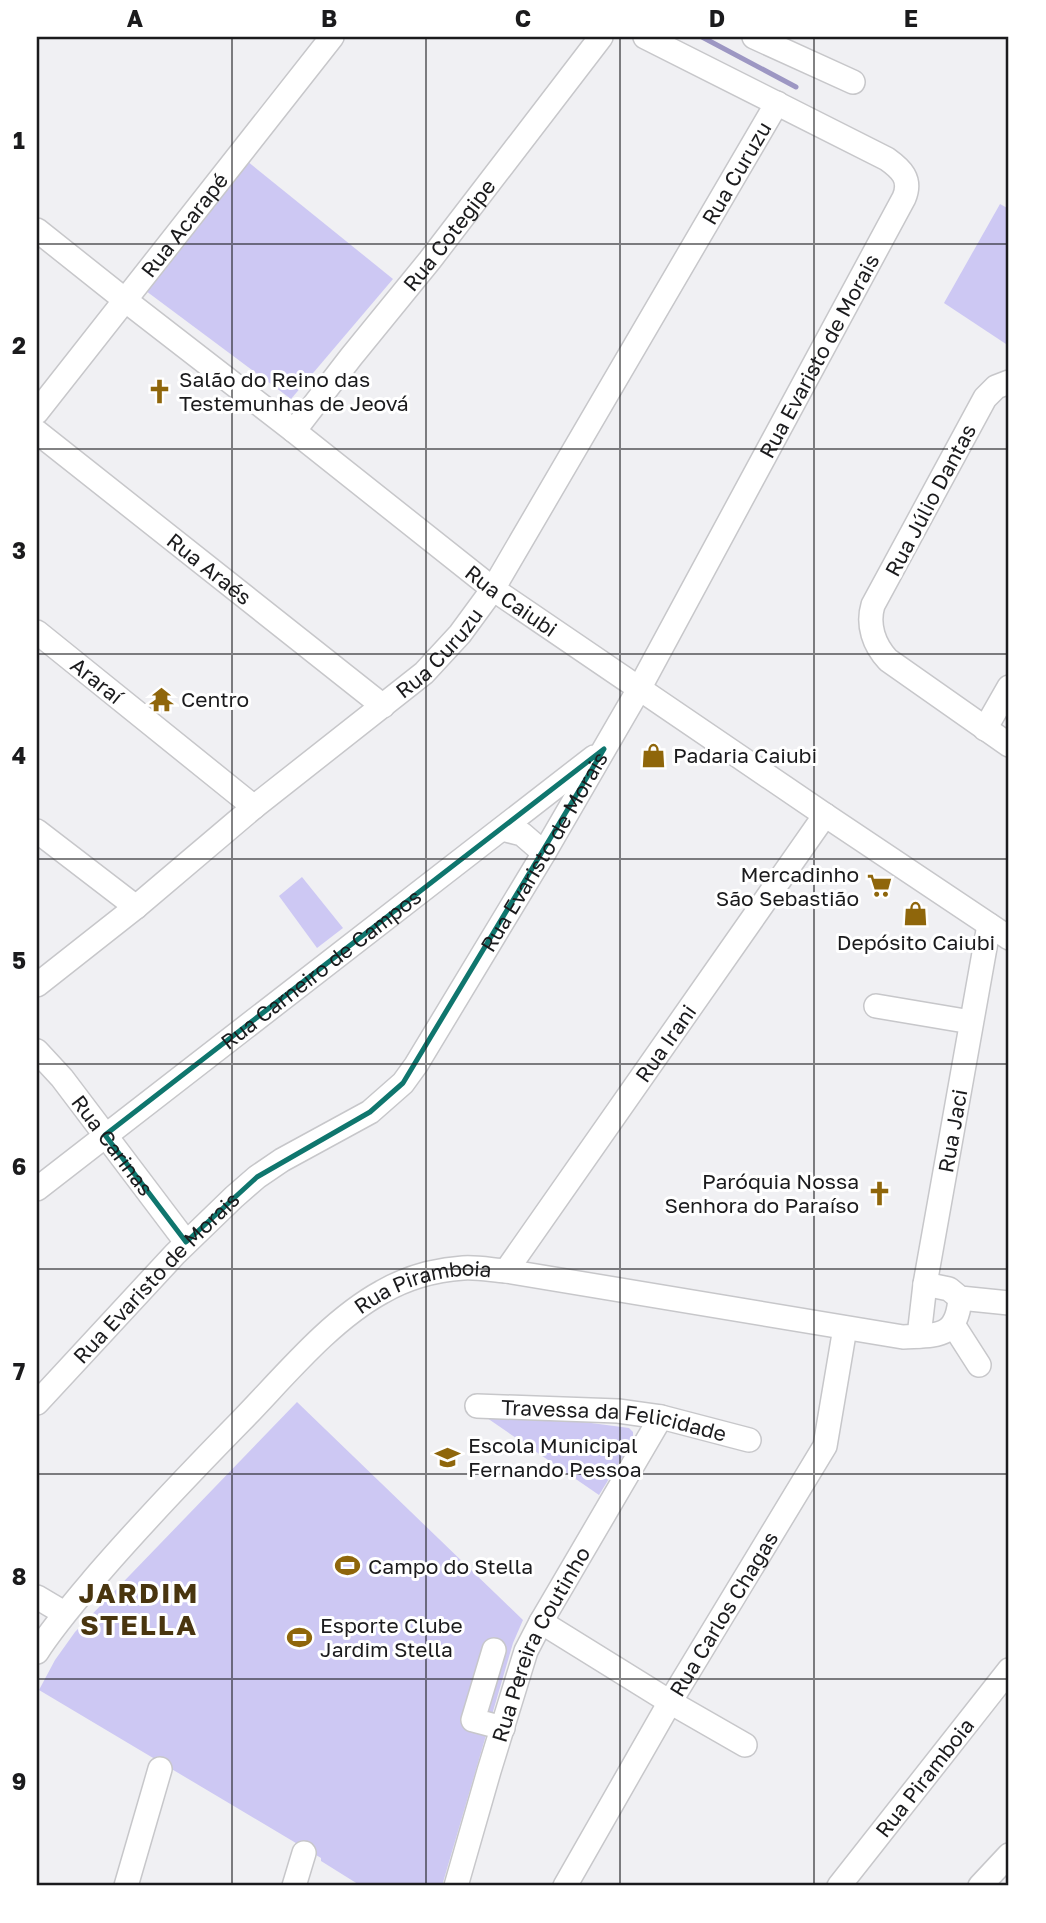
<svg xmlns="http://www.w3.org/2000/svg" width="1046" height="1923" viewBox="0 0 1046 1923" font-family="'Golos Text',sans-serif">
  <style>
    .green { fill: #cdc8f3 }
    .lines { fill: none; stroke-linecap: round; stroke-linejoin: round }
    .stream { stroke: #9d97c3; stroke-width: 5 }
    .minor-casing { stroke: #c7c7ca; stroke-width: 26 }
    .minor { stroke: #fff; stroke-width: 23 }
    .marked { fill: none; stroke: #0f766e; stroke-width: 5; stroke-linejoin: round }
    .grid { fill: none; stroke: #1b1b1d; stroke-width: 2; stroke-opacity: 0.55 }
    .labels { text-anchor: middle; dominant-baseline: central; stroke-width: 6; stroke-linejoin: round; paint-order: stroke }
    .street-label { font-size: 21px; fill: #1b1b1d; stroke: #fff }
    .poi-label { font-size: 21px; fill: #1b1b1d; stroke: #fff; text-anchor: start }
    .district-label { font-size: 28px; font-weight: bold; letter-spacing: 2px; fill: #49350f; stroke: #fff }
    .neatline { fill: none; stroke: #1b1b1d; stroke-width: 2.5 }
    .grid-label { font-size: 23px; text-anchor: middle; font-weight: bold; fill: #1b1b1d }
  </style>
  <rect width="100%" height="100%" fill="#f0f0f3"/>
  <!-- green -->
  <g class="green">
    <path d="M247,161L393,279L291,399L146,291Z"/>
    <path d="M1000,204L1009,209V346L944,303Z"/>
    <path d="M302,877L343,928L317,948L279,896Z"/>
    <path d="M297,1402L523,1620L513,1643L442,1886H361L321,1861V1858L39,1690L55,1660L75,1632Z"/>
    <path d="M471,1407L629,1428L633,1432V1440L599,1495Z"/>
  </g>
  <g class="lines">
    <!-- stream -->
    <path class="stream" d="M702,37L796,87"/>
    <defs>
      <g id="minor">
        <path d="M754,37L853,82"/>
        <path id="s1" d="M37,230L125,300L294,431L493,589L825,815L1009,938"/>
        <path d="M1009,382L996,387L985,398L873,605C867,625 874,645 888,660L1009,745"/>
        <path id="s2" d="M37,412L332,37"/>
        <path id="s3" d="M294,431L351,357L430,260L601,37"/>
        <path id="s4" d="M37,432L383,706"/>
        <path id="s5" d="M37,632L254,807"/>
        <path d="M985,729L1009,687"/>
        <path d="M502,829L522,834L544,853"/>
        <path d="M37,831L136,907"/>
        <path id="s6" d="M37,985L136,907L254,807L424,673L460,634L493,589L777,103"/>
        <path d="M876,1006L971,1022"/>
        <path id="s7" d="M37,1051L62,1078L186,1242"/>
        <path id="s8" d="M37,1189L594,757"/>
        <path id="s9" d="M506,1271L825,815"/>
        <path d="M925,1284L949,1289L960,1298L1009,1303"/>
        <path d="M954,1326L979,1365"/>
        <path id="s10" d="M919,1336L925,1284L989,925"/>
        <path id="s11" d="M37,1403L175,1254L234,1197L257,1177L282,1160L370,1112L403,1083L416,1065L544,853L639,689L904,198C912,179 901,169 887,159L645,37"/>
        <path id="s12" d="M477,1406L618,1411L661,1417L749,1440"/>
        <path d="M37,1597L64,1613"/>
        <path d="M541,1622L670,1702L745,1745"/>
        <path d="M494,1650L473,1720L503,1728"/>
        <path id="s13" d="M37,1652C55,1624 77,1599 99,1573C145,1520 192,1471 241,1421C283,1378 329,1321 382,1292C406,1278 435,1270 463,1268C477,1267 492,1270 506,1271L903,1337C937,1335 957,1339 960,1298"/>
        <path d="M126,1886L160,1769"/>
        <path d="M294,1886L304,1853"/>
        <path id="s14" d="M456,1886L489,1771L526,1651L541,1622L661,1417"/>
        <path id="s15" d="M565,1886L670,1702L825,1446L845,1328"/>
        <path id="s16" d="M839,1886L1009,1670"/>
        <path d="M980,1886L1009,1855"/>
      </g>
    </defs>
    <!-- minor casing -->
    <use href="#minor" class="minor-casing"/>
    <!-- minor -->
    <use href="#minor" class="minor"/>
  </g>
  <!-- marked area -->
  <path class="marked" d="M604,749L403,1083L370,1112L257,1177L186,1242L105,1135Z"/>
  <!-- grid -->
  <path class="grid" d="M232,37V1886M426,37V1886M620,37V1886M814,37V1886M37,244H1009M37,449H1009M37,654H1009M37,859H1009M37,1064H1009M37,1269H1009M37,1474H1009M37,1679H1009"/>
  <!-- icons -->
  <defs>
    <symbol id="church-bare" viewBox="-9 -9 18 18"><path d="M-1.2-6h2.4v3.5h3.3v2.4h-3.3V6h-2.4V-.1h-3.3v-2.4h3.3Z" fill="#8f660b" stroke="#fff" stroke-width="2.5" paint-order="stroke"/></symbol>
    <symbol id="temple-bare" viewBox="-9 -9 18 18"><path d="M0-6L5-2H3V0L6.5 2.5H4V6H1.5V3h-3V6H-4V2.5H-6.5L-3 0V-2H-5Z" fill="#8f660b" stroke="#fff" stroke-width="2.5" paint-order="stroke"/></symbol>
    <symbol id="shop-bare" viewBox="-9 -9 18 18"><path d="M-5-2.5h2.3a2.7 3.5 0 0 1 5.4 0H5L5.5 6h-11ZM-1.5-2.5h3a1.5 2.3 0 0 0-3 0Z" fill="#8f660b" stroke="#fff" stroke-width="2.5" paint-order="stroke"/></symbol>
    <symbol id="supermarket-bare" viewBox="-9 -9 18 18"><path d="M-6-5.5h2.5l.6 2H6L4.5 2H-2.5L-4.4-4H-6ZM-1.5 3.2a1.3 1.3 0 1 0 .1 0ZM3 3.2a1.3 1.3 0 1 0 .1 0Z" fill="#8f660b" stroke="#fff" stroke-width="2.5" paint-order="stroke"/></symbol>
    <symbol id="school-bare" viewBox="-9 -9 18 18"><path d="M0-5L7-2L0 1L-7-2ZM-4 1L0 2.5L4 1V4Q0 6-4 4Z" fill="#8f660b" stroke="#fff" stroke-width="2.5" paint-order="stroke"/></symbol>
    <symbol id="stadium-bare" viewBox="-9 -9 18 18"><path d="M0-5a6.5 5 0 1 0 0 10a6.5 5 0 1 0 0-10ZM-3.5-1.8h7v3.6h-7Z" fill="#8f660b" stroke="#fff" stroke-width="2.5" paint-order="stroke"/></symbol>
  </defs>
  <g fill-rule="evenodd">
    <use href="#church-bare" x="142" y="374" width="35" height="35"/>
    <use href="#temple-bare" x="144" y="682" width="35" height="35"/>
    <use href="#shop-bare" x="636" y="738" width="35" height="35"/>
    <use href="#supermarket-bare" x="862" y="868" width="35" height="35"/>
    <use href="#shop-bare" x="898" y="896" width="35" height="35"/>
    <use href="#church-bare" x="862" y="1176" width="35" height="35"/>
    <use href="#school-bare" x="430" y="1440" width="35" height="35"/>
    <use href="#stadium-bare" x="330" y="1548" width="35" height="35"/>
    <use href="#stadium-bare" x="282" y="1620" width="35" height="35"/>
  </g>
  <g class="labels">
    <!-- street labels -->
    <g class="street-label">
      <text stroke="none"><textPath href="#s6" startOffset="1088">Rua Curuzu</textPath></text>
      <text stroke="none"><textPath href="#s2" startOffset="238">Rua Acarapé</textPath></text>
      <text stroke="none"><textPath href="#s3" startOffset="250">Rua Cotegipe</textPath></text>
      <text stroke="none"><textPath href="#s11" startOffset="1328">Rua Evaristo de Morais</textPath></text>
      <text transform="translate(930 500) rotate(-62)">Rua Júlio Dantas</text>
      <text stroke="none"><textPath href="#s4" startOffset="220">Rua Araés</textPath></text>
      <text stroke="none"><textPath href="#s1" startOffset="602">Rua Caiubi</textPath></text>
      <text stroke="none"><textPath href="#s6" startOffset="522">Rua Curuzu</textPath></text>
      <text stroke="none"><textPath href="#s5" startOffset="77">Araraí</textPath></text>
      <text stroke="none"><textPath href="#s11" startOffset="761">Rua Evaristo de Morais</textPath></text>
      <text stroke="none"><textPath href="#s8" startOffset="359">Rua Carneiro de Campos</textPath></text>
      <text stroke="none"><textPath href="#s9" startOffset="278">Rua Irani</textPath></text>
      <text stroke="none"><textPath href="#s10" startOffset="208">Rua Jaci</textPath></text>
      <text stroke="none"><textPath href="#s7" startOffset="121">Rua Carinas</textPath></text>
      <text stroke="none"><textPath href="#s11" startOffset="173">Rua Evaristo de Morais</textPath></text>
      <text stroke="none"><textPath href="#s13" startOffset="542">Rua Piramboia</textPath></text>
      <text stroke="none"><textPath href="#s12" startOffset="138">Travessa da Felicidade</textPath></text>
      <text stroke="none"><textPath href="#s15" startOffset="315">Rua Carlos Chagas</textPath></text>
      <text stroke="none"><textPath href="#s14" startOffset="257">Rua Pereira Coutinho</textPath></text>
      <text stroke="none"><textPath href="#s16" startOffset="138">Rua Piramboia</textPath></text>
    </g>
    <!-- poi labels -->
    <g class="poi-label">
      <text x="179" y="379">Salão do Reino das<tspan x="179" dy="24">Testemunhas de Jeová</tspan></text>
      <text x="181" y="699">Centro</text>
      <text x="673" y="755">Padaria Caiubi</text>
      <text x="859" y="874" text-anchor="end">Mercadinho<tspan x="859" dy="24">São Sebastião</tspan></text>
      <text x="916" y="942" text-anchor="middle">Depósito Caiubi</text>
      <text x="859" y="1181" text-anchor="end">Paróquia Nossa<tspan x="859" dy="24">Senhora do Paraíso</tspan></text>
      <text x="468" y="1445">Escola Municipal<tspan x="468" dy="24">Fernando Pessoa</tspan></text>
      <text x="368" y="1566">Campo do Stella</text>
      <text x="320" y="1625">Esporte Clube<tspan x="320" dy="24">Jardim Stella</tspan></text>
    </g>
    <!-- district labels -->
    <g class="district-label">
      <text x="139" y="1592">JARDIM<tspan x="139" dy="32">STELLA</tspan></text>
    </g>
  </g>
  <!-- border -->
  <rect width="1046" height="1923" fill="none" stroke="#ffffff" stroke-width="77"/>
  <rect x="38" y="38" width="969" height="1846" class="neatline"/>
  <g class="grid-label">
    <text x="135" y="27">A</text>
    <text x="329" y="27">B</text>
    <text x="523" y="27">C</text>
    <text x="717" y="27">D</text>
    <text x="911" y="27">E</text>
    <text x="19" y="149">1</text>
    <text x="19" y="354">2</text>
    <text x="19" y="559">3</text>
    <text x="19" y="764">4</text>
    <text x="19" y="969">5</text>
    <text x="19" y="1175">6</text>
    <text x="19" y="1380">7</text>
    <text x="19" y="1585">8</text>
    <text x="19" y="1790">9</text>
  </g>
</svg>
